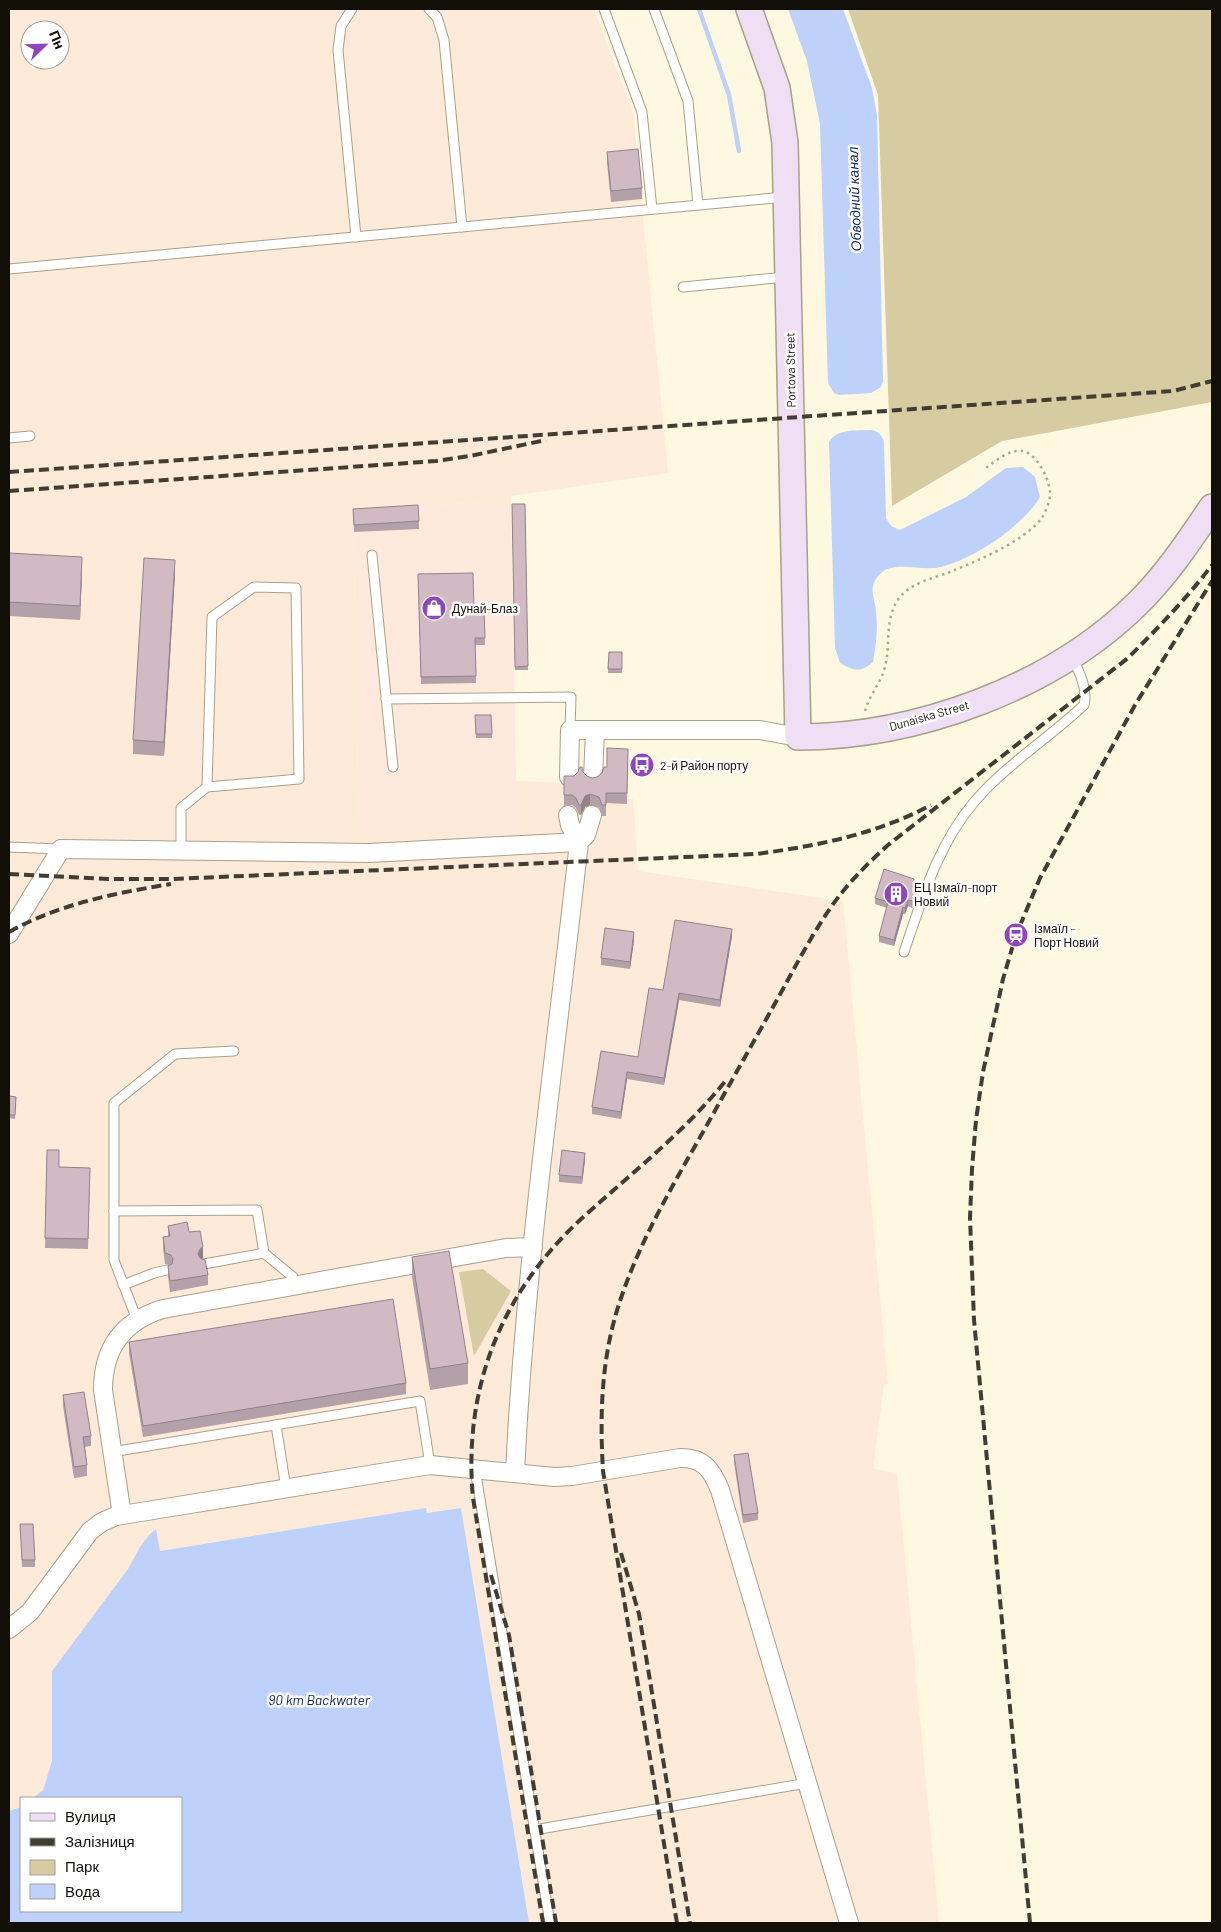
<svg xmlns="http://www.w3.org/2000/svg" width="1221" height="1932" viewBox="0 0 1221 1932" font-family="Barlow,sans-serif">
  <style>
    .commercial { fill: #ffe9dc }
    .industrial { fill: #fdead9; fill-rule: evenodd }
    .green { fill: #d7cba2 }
    .water { fill: #bdd1fa }
    .lines { fill: none; stroke-linecap: round; stroke-linejoin: round }
    .stream { stroke: #bdd1fa; stroke-width: 4.5 }
    .lane-casing { stroke: #a7a08b; stroke-width: 11 }
    .street-casing { stroke: #a7a08b; stroke-width: 20 }
    .secondary-casing { stroke: #a7a08b; stroke-width: 28 }
    .path { stroke: #aca795; stroke-width: 2.5; stroke-dasharray: 2.5 4; stroke-linecap: butt }
    .lane { stroke: #fff; stroke-width: 9 }
    .street { stroke: #fff; stroke-width: 18 }
    .secondary { stroke: #efdef4; stroke-width: 25 }
    .rail { stroke: #403d33; stroke-width: 4; stroke-dasharray: 10 5; stroke-linecap: butt }
    .wall { fill: #b4a0a9 }
    .shaded-wall { fill: #928289 }
    .building { fill: #d1bac4; stroke: #928289 }
    .labels { text-anchor: middle; dominant-baseline: central; stroke-width: 5; stroke-linejoin: round; paint-order: stroke }
    .street-label { font-size: 12px; fill: #120f08; stroke: #fff }
    .poi-label { font-size: 12px; fill: #120f08; stroke: #fff; text-anchor: start }
    .water-label { font-size: 14px; font-style: italic; fill: #132a64; stroke: #fff }
  </style>
  <rect width="100%" height="100%" fill="#fef8e1"/>
  <!-- commercial -->
  <path class="commercial" d="M511,500L517,829L359,836L353,511Z"/>
  <!-- industrial -->
  <path class="industrial" d="M9,9H594L633,114L668,473L511,496V500L353,511L359,835L517,829L516,781L564,783L607,778V758L655,760V771L628,770L627,799H633L638,871L843,901L888,1384H884L873,1469L897,1473L939,1923H529L461,1508L427,1513L426,1508L160,1551L156,1529L140,1547L128,1569L52,1671V1761L43,1790L33,1798H21V1807L9,1811ZM30,30H60V60H30Z"/>
  <!-- green -->
  <g class="green">
    <path d="M848,9H1212V402L1002,441L892,506L878,95Z"/>
    <path d="M483,1269L511,1291L474,1356L459,1272Z"/>
  </g>
  <!-- water -->
  <g class="water">
    <path d="M788,9H843L872,88L877,115L883,381L881,387L871,393L839,395L834,393L828,383L820,124L807,61Z"/>
    <path d="M872,430C879,432 882,435 884,442L886,518L891,526L900,530L966,497L1006,468L1023,467L1035,477L1040,497C1023,526 974,559 941,567C924,571 904,563 887,569C881,571 874,580 873,586C871,594 876,604 876,612C878,629 876,646 873,662C860,673 854,671 840,663L835,648L829,442C837,428 857,431 872,430Z"/>
    <path d="M426,1508L427,1513L461,1508L529,1923H9V1811L21,1807V1911H181V1798H33L43,1790L52,1761V1671L128,1569L140,1547L150,1534L156,1529L160,1551Z"/>
  </g>
  <g class="lines">
    <!-- stream -->
    <path class="stream" d="M699,9L729,95L739,151"/>
    <defs>
      <g id="lane">
        <path d="M352,9L341,26L338,50L356,237"/>
        <path d="M429,9L437,17L444,40L462,227"/>
        <path d="M604,9L642,112L652,209"/>
        <path d="M654,9L688,101L698,205"/>
        <path d="M9,269L785,197"/>
        <path d="M683,287L786,277"/>
        <path d="M9,438L30,436"/>
        <path d="M372,555L393,767"/>
        <path d="M386,699L571,697L570,730"/>
        <path d="M9,847L61,849"/>
        <path d="M181,850V808L207,787L299,779L296,588L254,587L212,617L207,787"/>
        <path d="M904,952C922,899 938,844 975,801C1007,764 1049,738 1084,705C1088,689 1079,671 1072,657"/>
        <path d="M114,1211L257,1210L264,1253"/>
        <path d="M204,1264L264,1253L293,1277L295,1285"/>
        <path d="M123,1285L154,1273L167,1270"/>
        <path d="M137,1320L114,1260V1103L175,1054L234,1051"/>
        <path d="M276,1425L286,1489"/>
        <path d="M112,1452L420,1401L430,1465"/>
        <path d="M475,1469L550,1923"/>
        <path d="M534,1830L807,1783"/>
      </g>
      <g id="street">
        <path d="M569,777L570,730H760L798,737"/>
        <path d="M593,778L595,730"/>
        <path d="M568,815L570,825L579,842"/>
        <path d="M9,934L61,849L369,853L579,842"/>
        <path d="M515,1473C525,1262 556,1052 579,842L586,835L592,815"/>
        <path d="M122,1515L103,1390C103,1348 123,1321 163,1309L506,1248L533,1247"/>
        <path d="M9,1629L30,1612L90,1531L102,1522L116,1516L430,1465L554,1477L572,1476L680,1458C703,1457 712,1470 720,1490L849,1923"/>
      </g>
      <path id="secondary" d="M749,9L777,88L785,143L798,737C916,737 1051,688 1136,605C1166,576 1189,541 1212,507"/>
    </defs>
    <!-- lane casing -->
    <use href="#lane" class="lane-casing"/>
    <!-- street casing -->
    <use href="#street" class="street-casing"/>
    <!-- secondary casing -->
    <use href="#secondary" class="secondary-casing"/>
    <!-- path -->
    <path class="path" d="M865,711C869,696 880,684 884,670C892,645 883,618 900,597C911,583 934,578 950,572C977,561 1023,542 1041,519C1046,512 1051,499 1050,491C1048,476 1034,447 1016,451C1004,453 993,463 983,470"/>
    <!-- lane -->
    <use href="#lane" class="lane"/>
    <!-- street -->
    <use href="#street" class="street"/>
    <!-- secondary -->
    <use href="#secondary" class="secondary"/>
    <!-- rail -->
    <g class="rail">
      <path d="M9,472L1173,391L1212,381"/>
      <path d="M9,491L436,461L470,456L546,440"/>
      <path d="M9,874L108,879H172L756,854C817,846 877,834 931,805"/>
      <path d="M9,932C59,904 115,893 171,884"/>
      <path d="M621,1553L639,1614L690,1923"/>
      <path d="M491,1575L509,1635L556,1923"/>
      <path d="M543,1923L473,1498C463,1390 500,1295 579,1221C629,1175 684,1133 727,1079"/>
      <path d="M677,1923L603,1471C600,1420 601,1370 614,1321C635,1244 679,1176 717,1107C737,1071 758,1034 778,998C794,969 809,940 827,913C844,887 865,866 888,845L1128,658C1158,628 1187,598 1212,565"/>
      <path d="M1030,1923L974,1320L970,1218L972,1169L976,1120L983,1072L1003,979L1016,935L1040,878L1135,705L1212,581"/>
    </g>
  </g>
  <!-- wall -->
  <g class="wall">
    <path d="M607,152L642,188V199L611,202L607,163Z"/>
    <path d="M512,504H525L528,670H515Z"/>
    <path d="M353,509L419,521V529L354,532Z"/>
    <path d="M9,553L82,571L80,620L9,616Z"/>
    <path d="M175,574L164,756L133,754V740Z"/>
    <path d="M418,574L474,611L484,610L485,645H475L476,683L421,684Z"/>
    <path d="M609,652H622V673H608Z"/>
    <path d="M475,715H491L492,738H476Z"/>
    <path d="M628,749L627,804L606,803V816H602L599,807L590,805L585,807L581,815H579L576,808L572,805L564,806V776H574L583,772L587,776L592,778L597,777L607,767Z"/>
    <path d="M914,886L913,888L917,895L912,908L908,906L905,914H903L894,946L879,942V936L887,908L875,904V898Z"/>
    <path d="M732,936L720,1007L679,1000L664,1085L627,1079L621,1119L592,1114V1107L638,1057L663,990Z"/>
    <path d="M634,940L630,969L601,965V958Z"/>
    <path d="M9,1096L16,1097L15,1119L9,1118Z"/>
    <path d="M47,1150L59,1167L90,1168L88,1249L45,1248Z"/>
    <path d="M585,1160L582,1184L559,1182V1175Z"/>
    <path d="M168,1226L189,1232L203,1258L202,1259L208,1275V1285L170,1292L168,1276V1266L169,1265L165,1264L163,1248V1237L168,1236Z"/>
    <path d="M412,1257L468,1363V1384L430,1390L412,1277Z"/>
    <path d="M129,1342L406,1383V1394L143,1437L129,1353Z"/>
    <path d="M63,1395L91,1436V1446L85,1447L87,1465V1476L74,1478L63,1406Z"/>
    <path d="M734,1455L758,1513V1520L743,1523L734,1462Z"/>
    <path d="M20,1524L35,1560V1567H22Z"/>
  </g>
  <!-- shaded-wall -->
  <g class="shaded-wall">
    <path d="M82,557V571L80,620V606Z"/>
    <path d="M175,560V574L164,756V742Z"/>
    <path d="M590,794V805L585,807L581,815V805L585,796Z"/>
    <path d="M917,889V895L912,908V901Z"/>
    <path d="M908,900V906L905,914V908Z"/>
    <path d="M903,907V914L894,946V940Z"/>
    <path d="M732,929V936L720,1007V1000Z"/>
    <path d="M634,932V940L630,969V962Z"/>
    <path d="M679,993V1000L664,1085V1078Z"/>
    <path d="M627,1072V1079L621,1119V1112Z"/>
    <path d="M585,1153V1160L582,1184V1177Z"/>
    <path d="M203,1247V1258L200,1260L198,1254L200,1249Z"/>
  </g>
  <!-- building -->
  <g class="building">
    <path d="M638,149L642,188L611,191L607,152Z"/>
    <path d="M512,504H525L528,666L515,667Z"/>
    <path d="M418,505L419,521L354,525L353,509Z"/>
    <path d="M9,553L82,557L80,606L9,602Z"/>
    <path d="M144,558L175,560L164,742L133,740Z"/>
    <path d="M473,573L474,611L484,610L485,638H475L476,676L421,677L418,574Z"/>
    <path d="M609,652H622V669H608Z"/>
    <path d="M475,715H491L492,734H476Z"/>
    <path d="M607,748L628,749L627,793H606V805H602L599,797L590,794L585,796L581,805H579L576,798L572,795H564V776H574L578,772L580,767H582L583,772L587,776L592,778L597,777L602,773L604,767H607Z"/>
    <path d="M884,869L914,879L912,887L917,889L912,901L908,900L905,908L903,907L894,940L879,936L888,902L875,898Z"/>
    <path d="M675,920L732,929L720,1000L679,993L664,1078L627,1072L621,1112L592,1107L601,1051L638,1057L649,988L663,990Z"/>
    <path d="M605,928L634,932L630,962L601,958Z"/>
    <path d="M9,1096L16,1097L15,1115H9Z"/>
    <path d="M47,1150H59V1167L90,1168L88,1239L45,1238Z"/>
    <path d="M562,1150L585,1153L582,1177L559,1175Z"/>
    <path d="M187,1222L189,1232L200,1231L203,1247L200,1249L198,1254L200,1258L205,1260L208,1275L170,1281L168,1266L172,1264L173,1259L171,1255L165,1253L163,1237L170,1236L168,1226Z"/>
    <path d="M449,1251L468,1363L430,1369L412,1257Z"/>
    <path d="M393,1299L406,1383L143,1426L129,1342Z"/>
    <path d="M84,1392L91,1436L83,1437L87,1465L74,1467L63,1395Z"/>
    <path d="M748,1453L758,1513L743,1515L734,1455Z"/>
    <path d="M20,1524H33L35,1560H22Z"/>
  </g>
  <!-- icons -->
  <defs>
    <symbol id="shop-disc" viewBox="-11 -11 22 22"><circle r="9.5" fill="#8e47ba" stroke="#fff"/><path d="M-5-2.5h2.3a2.7 3.5 0 0 1 5.4 0H5L5.5 6h-11ZM-1.5-2.5h3a1.5 2.3 0 0 0-3 0Z" fill="#fff"/></symbol>
    <symbol id="bus-disc" viewBox="-11 -11 22 22"><circle r="9.5" fill="#8e47ba" stroke="#fff"/><path d="M-5-6H5V4H4V6H2V4H-2V6H-4V4H-5ZM-3.5-4V0h7V-4ZM-3.5 1.2v1.5H-2V1.2ZM2 1.2v1.5H3.5V1.2Z" fill="#fff"/></symbol>
    <symbol id="building-disc" viewBox="-11 -11 22 22"><circle r="9.5" fill="#8e47ba" stroke="#fff"/><path d="M-4-6H4V6H1V3H-1V6H-4ZM-2.5-4.3h1.7v1.8h-1.7ZM.8-4.3h1.7v1.8H.8ZM-2.5-1h1.7V.8h-1.7ZM.8-1h1.7V.8H.8Z" fill="#fff"/></symbol>
    <symbol id="station-disc" viewBox="-11 -11 22 22"><circle r="9.5" fill="#8e47ba" stroke="#fff"/><path d="M-3-6H3Q5-6 5-4V2Q5 4 3 4L4.5 6H3L1.5 4h-3L-3 6H-4.5L-3 4Q-5 4-5 2V-4Q-5-6-3-6ZM-3.5-4v3h7v-3ZM-3.5 1v1.5H-2V1ZM2 1v1.5H3.5V1Z" fill="#fff"/></symbol>
  </defs>
  <g fill-rule="evenodd">
    <use href="#shop-disc" x="420" y="594" width="28" height="28"/>
    <use href="#bus-disc" x="628" y="751" width="28" height="28"/>
    <use href="#building-disc" x="882" y="880" width="28" height="28"/>
    <use href="#station-disc" x="1002" y="921" width="28" height="28"/>
  </g>
  <g class="labels">
    <!-- street labels -->
    <g class="street-label">
      <text transform="translate(790 370) rotate(-91)">Portova Street</text>
      <text transform="translate(929 715) rotate(-16)">Dunaiska Street</text>
    </g>
    <!-- poi labels -->
    <g class="poi-label">
      <text x="452" y="608">Дунай-Блаз</text>
      <text x="660" y="765">2-й Район порту</text>
      <text x="914" y="887">ЕЦ Ізмаїл-порт<tspan x="914" dy="14">Новий</tspan></text>
      <text x="1034" y="928">Ізмаїл –<tspan x="1034" dy="14">Порт Новий</tspan></text>
    </g>
    <!-- water labels -->
    <g class="water-label">
      <text transform="translate(854 199) rotate(-92)">Обводний канал</text>
      <text x="319" y="1699">90 km Backwater</text>
    </g>
  </g>
  <!-- border -->
  <rect width="1221" height="1932" fill="none" stroke="#120f08" stroke-width="20"/>
  <!-- legend -->
  <rect x="20" y="1797" width="162" height="115" fill="#ffffff" stroke="#a09f9c"/>
  <rect x="30" y="1813" width="25" height="8" fill="#efdef4" stroke="#a09f9c"/>
  <text x="65" y="1822" font-size="15" fill="#120f08">Вулиця</text>
  <rect x="30" y="1838" width="25" height="8" fill="#403d33" stroke="#a09f9c"/>
  <text x="65" y="1847" font-size="15" fill="#120f08">Залізниця</text>
  <rect x="30" y="1860" width="25" height="15" fill="#d7cba2" stroke="#a09f9c"/>
  <text x="65" y="1872" font-size="15" fill="#120f08">Парк</text>
  <rect x="30" y="1884" width="25" height="15" fill="#bdd1fa" stroke="#a09f9c"/>
  <text x="65" y="1897" font-size="15" fill="#120f08">Вода</text>
  <!-- north arrow -->
  <g transform="translate(45 45) rotate(67)"><circle r="24" fill="#ffffff" stroke="#a09f9c"/>
  <path d="M0-4L9 19L0 12L-9 19Z" fill="#8e47ba"/>
  <text y="-8" font-size="14" font-weight="bold" text-anchor="middle" fill="#120f08">Пн</text>
  </g>
</svg>
